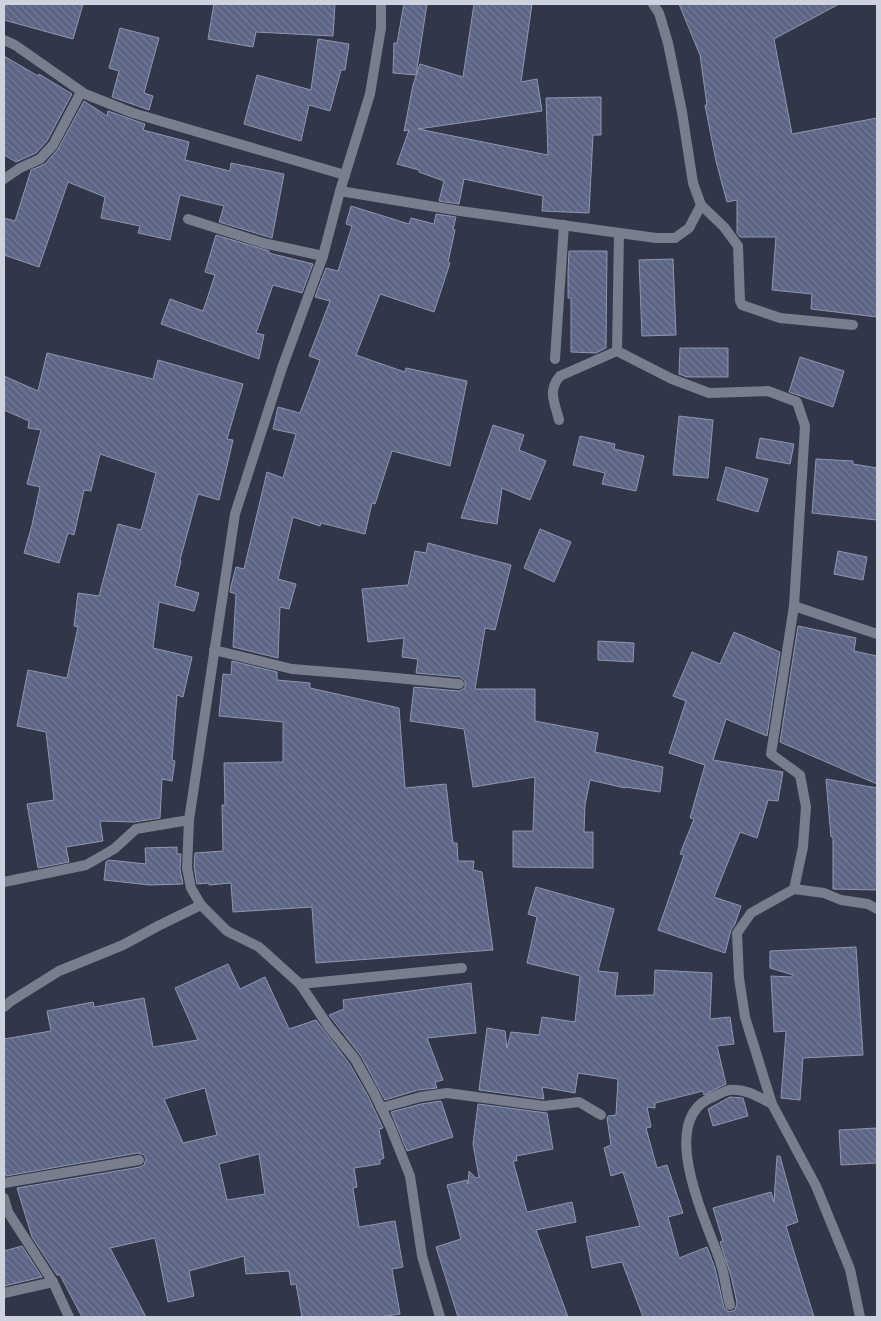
<svg xmlns="http://www.w3.org/2000/svg" width="881" height="1321" viewBox="0 0 881 1321" font-family="Inter,sans-serif">
  <style>
    .building { fill: url(#building-back-hatch); stroke: #9097ad; fill-rule: evenodd }
    .lines { fill: none; stroke-linecap: round; stroke-linejoin: round }
    .lane { stroke: #797e8d; stroke-width: 10 }
    .street { stroke: #797e8d; stroke-width: 10 }
  </style>
  <defs>
    <pattern id="building-back-hatch" width="6" height="6" patternUnits="userSpaceOnUse" patternTransform="scale(1.25)"><rect width="6" height="6" fill="#5c6586"/><path d="M-1 5l2 2M0 0l6 6M5-1l2 2" fill="none" stroke="#727a97"/></pattern>
  </defs>
  <rect width="100%" height="100%" fill="#313649"/>
  <!-- building -->
  <g class="building">
    <path d="M4,4H83L73,39L4,20Z"/>
    <path d="M214,4H335L333,36L256,32L253,47L208,39Z"/>
    <path d="M404,4H427L416,75L393,73L394,43H397Z"/>
    <path d="M474,4H532L521,82L537,79L542,111L418,129L548,155L546,98L601,97V135H593L589,213L542,211L543,196L464,179L459,204L439,201L444,181L419,172V170L397,164L409,130L404,131L413,85L420,64L463,77Z"/>
    <path d="M679,4H839L774,39L792,134L877,118V317L811,309L812,294L772,290L776,237H740L737,233V200L727,202L716,161L705,105H707L700,55Z"/>
    <path d="M120,28L159,38L144,93L153,96L149,110L112,97L119,71L109,68Z"/>
    <path d="M318,39L349,44L345,70H341L330,111L309,105L301,141L244,124L257,75L311,90Z"/>
    <path d="M4,56L38,76L39,74L72,94L47,141L36,153L16,162L4,155Z"/>
    <path d="M84,101L107,116L108,111L145,124L143,130L189,142L185,160L230,171L231,163L284,174L272,238L219,222L224,206L180,195L170,240L138,233L140,226L101,218L105,197L68,182L39,267L4,255V218L15,221L31,170L45,164L58,149Z"/>
    <path d="M351,206L409,224L411,218L434,224L436,214L456,217L453,229L455,230L448,262L450,263L434,312L380,294L356,355L405,372L406,368L467,381L450,466L392,451L375,504L372,503L365,534L321,523L320,526L293,517L278,579L296,584L289,609L280,607L278,658L233,647L236,594L230,592L231,586L236,567L244,569L267,472L283,478L296,434L273,429L278,407L300,413L320,360L309,356L330,301L315,297L326,268L338,271L352,226L346,224Z"/>
    <path d="M216,235L269,251V253L313,264L302,293L273,285L256,333L264,335L259,359L161,324L170,299L203,311L215,275L205,272Z"/>
    <path d="M569,251H607L606,348L596,353L571,352V298H568V272Z"/>
    <path d="M673,259L676,335L642,336L639,260Z"/>
    <path d="M680,348H728V377H687L679,374Z"/>
    <path d="M47,353L153,379L158,360L243,384L227,439L233,440L219,500L198,494L180,560L181,561L175,586L199,593L194,611L159,602L153,648L192,657L183,697L177,695L172,760L175,761L172,781L162,779L160,818L134,822L100,821L103,841L66,847L69,862L38,868L27,804L54,800L46,732L17,726L28,670L67,678L78,627L74,626L78,593L99,596L118,524L141,530L156,473L100,454L91,491L84,490L74,535L68,533L59,563L24,553L32,525L40,487L27,484L41,430L28,428L29,421L4,410V376L38,391Z"/>
    <path d="M800,357L844,371L833,407L789,392Z"/>
    <path d="M679,416L713,420L708,478L673,475Z"/>
    <path d="M493,425L524,435L519,450L546,461L530,500L502,488L497,524L461,518Z"/>
    <path d="M580,436L615,444L614,449L644,456L636,491L602,484L605,473L573,465Z"/>
    <path d="M760,438L794,444L790,464L756,458Z"/>
    <path d="M816,459L853,461V464L877,468V520L812,513Z"/>
    <path d="M726,467L768,479L758,512L717,500Z"/>
    <path d="M540,529L571,542L554,582L524,568Z"/>
    <path d="M428,543L511,565L495,630L485,628L475,689H535V721L598,733L595,752L663,767L660,792L625,787V788L590,780L585,805L584,832H593V868L513,867V831H533L535,777L473,787L464,729L410,721L414,687L459,691L465,688V681L460,677L416,673L418,659L402,657L404,638L368,642L362,589L408,585L415,551L426,553Z"/>
    <path d="M838,551L867,557L863,580L834,574Z"/>
    <path d="M798,626L856,638L854,651L877,656V784L780,742Z"/>
    <path d="M734,632L780,652L767,736L726,719L713,760L783,772L778,801L768,800L757,838L740,832L714,897L741,906L735,924L731,930L725,953L658,930L684,855L680,854L694,819L690,818L705,765L669,753L686,701L673,696L692,652L720,664Z"/>
    <path d="M598,641L634,643L633,662L598,660Z"/>
    <path d="M232,661L277,672V680L310,683V688L399,708L405,788L446,784L453,843H457L458,861H474L473,870L482,872L493,950L316,963L312,907L233,912L231,883L209,885V883L197,884L194,867L195,853L223,851L222,805H225L224,763L283,762V722L219,716L223,674L231,675Z"/>
    <path d="M826,779L877,788V890L833,889V837H831Z"/>
    <path d="M177,847V854H181L180,869L183,884L150,885L104,880L106,862L109,860L146,864L145,848Z"/>
    <path d="M536,887L614,909L598,971L618,973L615,996L654,995L655,970L712,973L710,1019L730,1017L734,1044L717,1046L726,1084L704,1095L703,1091L655,1103V1108L647,1107L651,1127L646,1128L657,1168L667,1165L683,1213L668,1217L679,1258L707,1247L715,1268L724,1307L729,1312L735,1310L737,1303L731,1276L720,1242L723,1241L713,1208L771,1192L774,1202L777,1156H780L798,1222L786,1226L814,1317H643L622,1262L592,1268L586,1237L640,1226L623,1172L611,1176L604,1148L611,1145L607,1118L608,1116L616,1115L618,1079L578,1073L575,1093L542,1087L544,1099L479,1090L487,1028L505,1031L507,1048L511,1032L539,1035L542,1017L575,1022L580,976L527,963L537,917L528,914Z"/>
    <path d="M856,947L863,1055L803,1058L800,1100L781,1098L786,1031L774,1032L771,976L792,977L793,975L770,968V951Z"/>
    <path d="M228,964L240,989L265,977L289,1029L316,1020L349,1063L368,1096L383,1128L379,1129L384,1158L380,1160V1164L354,1168L357,1187L353,1188L359,1227L395,1221L403,1267L392,1269L400,1314L380,1317H302L296,1284L291,1285L289,1271L246,1274L244,1256L189,1271L194,1296L168,1302L155,1238L110,1248L146,1317H82L60,1275H57L32,1237L17,1188L140,1167L144,1165L146,1159L144,1155L138,1153L6,1176L4,1165V1039L51,1031L47,1011L93,1002L94,1007L144,998L153,1047L198,1040L175,988ZM205,1088L217,1135L183,1143L164,1099ZM259,1154L265,1194L227,1200L219,1164Z"/>
    <path d="M471,983L476,1033L427,1038L443,1080L435,1082L437,1088L418,1090L385,1100L361,1056L329,1015L344,1009L343,1000Z"/>
    <path d="M730,1097L743,1098L748,1116L713,1126L708,1109Z"/>
    <path d="M441,1101L453,1137L407,1151L391,1112L421,1104Z"/>
    <path d="M478,1104L547,1113L553,1149L516,1156L517,1161H513L527,1212L572,1202L576,1222L536,1230L568,1317H458L436,1247L461,1239L447,1185L467,1180L468,1184L469,1171L476,1178L479,1177L473,1144Z"/>
    <path d="M877,1128V1163L841,1165L839,1130Z"/>
    <path d="M22,1246L42,1277L4,1286V1251Z"/>
  </g>
  <g class="lines">
    <!-- lane -->
    <path class="lane" d="M188,219L263,243L323,256"/>
    <!-- street -->
    <g class="street">
      <path d="M381,4V28L370,94L340,191L323,256L282,368L235,514L189,820L187,868L191,888L201,905L227,931L259,947L300,984L329,1027L355,1059L374,1093L390,1126L410,1176L422,1256L440,1317"/>
      <path d="M4,40L15,45L85,94L133,113L345,175"/>
      <path d="M4,179L20,168L40,159L53,145L81,92"/>
      <path d="M340,191L460,211L656,238H675L689,228L701,205L693,183L682,112L668,43L659,13L653,4"/>
      <path d="M701,205L724,227L738,246L740,301L742,305L780,318L853,325"/>
      <path d="M617,351L619,233"/>
      <path d="M555,359L564,225"/>
      <path d="M559,420C555,403 547,391 560,376L617,351L672,379L709,393L768,391L797,402L805,426L794,606L771,754L800,775L806,807L803,847L794,889L751,913L737,933L739,978L745,1017L772,1104L816,1186L850,1269L860,1317"/>
      <path d="M794,606L877,634"/>
      <path d="M214,650L292,669L354,674L459,684"/>
      <path d="M4,882L86,865L114,849L136,829L189,820"/>
      <path d="M794,889L824,893L841,900L868,904L877,909"/>
      <path d="M300,984L462,968"/>
      <path d="M4,1007L11,1001L59,971L123,945L158,926L201,905"/>
      <path d="M381,1108L420,1097L447,1093L544,1106L579,1102L601,1115"/>
      <path d="M4,1183L139,1160"/>
      <path d="M4,1198L8,1212L53,1282L69,1317"/>
      <path d="M4,1293L53,1282"/>
      <path d="M730,1305C726,1291 725,1275 720,1261C707,1222 654,1117 715,1096C719,1094 725,1091 729,1090C745,1088 759,1097 772,1104"/>
    </g>
  </g>
  <!-- border -->
  <rect width="881" height="1321" fill="none" stroke="#ced2de" stroke-width="10"/>
</svg>
